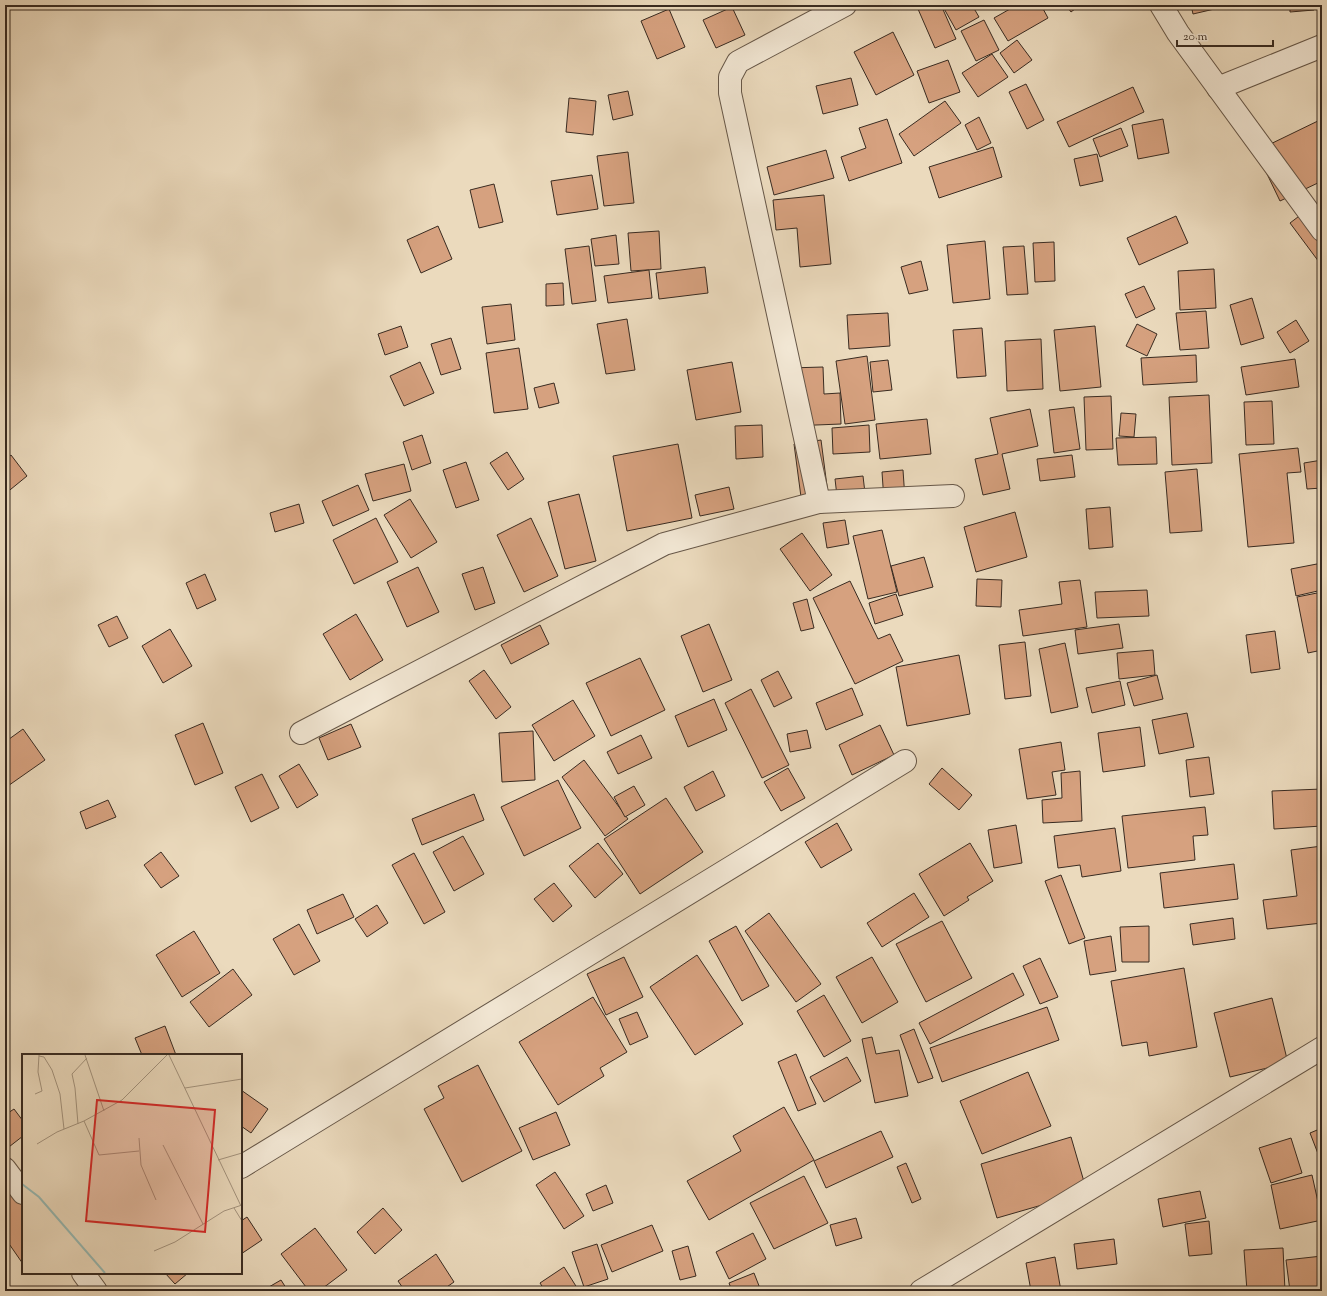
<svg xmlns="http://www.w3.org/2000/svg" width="1327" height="1296" viewBox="0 0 1327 1296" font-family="'Sorts Mill Goudy',serif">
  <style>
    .building { fill: #d6a17f; stroke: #392b21 }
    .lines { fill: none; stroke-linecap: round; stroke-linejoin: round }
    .minor-casing { stroke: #665748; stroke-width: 24 }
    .minor { stroke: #f2e7d4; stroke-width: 22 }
    .inset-river { fill: none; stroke: #98bab4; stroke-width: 2 }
    .inset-road { fill: none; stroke: #a4947f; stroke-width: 1 }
    .view { fill: #d62828; fill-opacity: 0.15; stroke: #d62828; stroke-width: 2 }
    .inset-edge { fill: none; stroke: #392b21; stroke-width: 2 }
  </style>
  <rect width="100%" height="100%" fill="#ebdabd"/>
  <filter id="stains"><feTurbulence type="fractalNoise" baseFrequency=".005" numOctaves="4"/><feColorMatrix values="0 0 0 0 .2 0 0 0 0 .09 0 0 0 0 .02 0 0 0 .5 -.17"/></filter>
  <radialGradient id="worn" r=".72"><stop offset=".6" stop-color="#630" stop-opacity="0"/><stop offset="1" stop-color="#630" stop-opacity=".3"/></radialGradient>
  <!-- building -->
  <g class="building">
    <path d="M928,5H941L956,39L935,48L918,9Z"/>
    <path d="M942,5H972L979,17L956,30Z"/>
    <path d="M1017,5H1041L1048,18L1008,41L994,18Z"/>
    <path d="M1066,5H1080L1071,12Z"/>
    <path d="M1191,5H1222L1223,7L1193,14Z"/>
    <path d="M1290,5H1314V10L1290,12Z"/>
    <path d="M732,7L745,35L716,48L703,20Z"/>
    <path d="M669,9L685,47L657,59L641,21Z"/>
    <path d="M984,20L999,50L976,61L961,31Z"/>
    <path d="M893,32L914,75L876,95L854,52Z"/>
    <path d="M1017,40L1032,60L1014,73L1000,53Z"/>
    <path d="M992,54L1008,77L978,97L962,73Z"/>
    <path d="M948,60L960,92L929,103L917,71Z"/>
    <path d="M851,78L858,105L823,114L816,86Z"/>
    <path d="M1026,84L1044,120L1027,129L1009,92Z"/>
    <path d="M1133,87L1144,112L1069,147L1057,122Z"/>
    <path d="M628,91L633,115L613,120L608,95Z"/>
    <path d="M569,98L596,101L593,135L566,132Z"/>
    <path d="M945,101L961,123L914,156L899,134Z"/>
    <path d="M979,117L991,143L977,150L965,125Z"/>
    <path d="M887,119L902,163L849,181L841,157L866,148L859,128Z"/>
    <path d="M1163,119L1169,153L1138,159L1132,125Z"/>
    <path d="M1322,119V181L1280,201L1256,151Z"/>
    <path d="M1121,128L1128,146L1100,157L1093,139Z"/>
    <path d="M993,147L1002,177L939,198L929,167Z"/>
    <path d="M826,150L834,178L774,195L767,167Z"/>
    <path d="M628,152L634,203L604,206L597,156Z"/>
    <path d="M1097,154L1103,181L1080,186L1074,159Z"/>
    <path d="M592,175L598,209L557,215L551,181Z"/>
    <path d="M494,184L503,222L479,228L470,190Z"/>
    <path d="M824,195L831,264L800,267L797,228L776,230L773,200Z"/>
    <path d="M1315,204L1322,214V266L1290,223Z"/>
    <path d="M1176,216L1188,243L1139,265L1127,238Z"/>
    <path d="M438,226L452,259L421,273L407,240Z"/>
    <path d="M659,231L661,269L631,271L628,233Z"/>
    <path d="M616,235L619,264L595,266L591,239Z"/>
    <path d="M985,241L990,299L953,303L947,245Z"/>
    <path d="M1054,242L1055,281L1035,282L1033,243Z"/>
    <path d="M589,246L596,301L572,304L565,249Z"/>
    <path d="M1024,246L1028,294L1007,295L1003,247Z"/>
    <path d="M921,261L928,290L909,294L901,267Z"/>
    <path d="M705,267L708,293L659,299L656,273Z"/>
    <path d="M1214,269L1216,308L1180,310L1178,271Z"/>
    <path d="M649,270L652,298L608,303L604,276Z"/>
    <path d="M563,283L564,305L546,306V284Z"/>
    <path d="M1144,286L1155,309L1136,318L1125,294Z"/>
    <path d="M1252,298L1264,338L1241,345L1230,305Z"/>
    <path d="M511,304L515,340L487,344L482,307Z"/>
    <path d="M1206,311L1209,348L1180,350L1176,313Z"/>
    <path d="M888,313L890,346L849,349L847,315Z"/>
    <path d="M627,319L635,370L606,374L597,324Z"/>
    <path d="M1296,320L1309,341L1290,353L1277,332Z"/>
    <path d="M1137,324L1157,334L1147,356L1126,346Z"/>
    <path d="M401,326L408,347L385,355L378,334Z"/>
    <path d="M1095,326L1101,387L1060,391L1054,330Z"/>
    <path d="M982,328L986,376L957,378L953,330Z"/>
    <path d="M451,338L461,369L441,375L431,344Z"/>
    <path d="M1041,339L1043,389L1007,391L1005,341Z"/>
    <path d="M519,348L528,409L494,413L486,353Z"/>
    <path d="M1196,355L1197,382L1143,385L1141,358Z"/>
    <path d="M867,356L875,420L845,424L836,361Z"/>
    <path d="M1295,359L1299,387L1246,395L1241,367Z"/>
    <path d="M888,360L892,390L873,392L870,362Z"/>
    <path d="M420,362L434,393L404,406L390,376Z"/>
    <path d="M732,362L741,412L696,420L687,370Z"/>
    <path d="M823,367L824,394L840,393L841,424L791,426L789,368Z"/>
    <path d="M554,383L559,403L539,408L534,388Z"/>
    <path d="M1209,395L1212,463L1172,465L1169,397Z"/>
    <path d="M1111,396L1113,449L1086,450L1084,397Z"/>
    <path d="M1272,401L1274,444L1246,445L1244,402Z"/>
    <path d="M1074,407L1080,449L1054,453L1049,410Z"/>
    <path d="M1030,409L1038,446L1002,454L1010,489L983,495L975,459L998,454L990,418Z"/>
    <path d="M1121,413L1136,414L1134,437L1119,436Z"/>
    <path d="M927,419L931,454L880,459L876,424Z"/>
    <path d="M762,425L763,457L736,459L735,426Z"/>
    <path d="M869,425L870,452L833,454L832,428Z"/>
    <path d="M422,435L431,463L412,470L403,442Z"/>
    <path d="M1156,437L1157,464L1118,465L1116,438Z"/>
    <path d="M821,440L828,494L801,497L794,444Z"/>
    <path d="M678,444L692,518L627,531L613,456Z"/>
    <path d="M1298,448L1301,472L1287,473L1294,543L1248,547L1239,454Z"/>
    <path d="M507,452L524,479L508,490L490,463Z"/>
    <path d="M11,455L27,476L5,494V460Z"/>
    <path d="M1072,455L1075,477L1040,481L1037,459Z"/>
    <path d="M1322,460V488L1307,489L1304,463Z"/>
    <path d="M466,462L479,500L456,508L443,470Z"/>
    <path d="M404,464L411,491L373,501L365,474Z"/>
    <path d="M1197,469L1202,531L1170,533L1165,472Z"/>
    <path d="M903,470L905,499L884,501L882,472Z"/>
    <path d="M863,476L865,493L837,496L835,479Z"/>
    <path d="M358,485L369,510L333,526L322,501Z"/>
    <path d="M729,487L734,509L700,516L695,495Z"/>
    <path d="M579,494L596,561L565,569L548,502Z"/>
    <path d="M410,499L437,542L411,558L384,515Z"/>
    <path d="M299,504L304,523L275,532L270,513Z"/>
    <path d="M1110,507L1113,547L1089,549L1086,509Z"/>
    <path d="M1015,512L1027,557L976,572L964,527Z"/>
    <path d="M376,518L398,562L354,584L333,540Z"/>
    <path d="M531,518L558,576L524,592L497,535Z"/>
    <path d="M845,520L849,544L827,548L823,523Z"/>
    <path d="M882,530L897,592L868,599L853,536Z"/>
    <path d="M802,533L832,575L810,591L780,549Z"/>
    <path d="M924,557L933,587L899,596L891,566Z"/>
    <path d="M1322,563V590L1296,596L1291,569Z"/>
    <path d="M418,567L439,612L407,627L387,582Z"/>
    <path d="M483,567L495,603L475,610L462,574Z"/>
    <path d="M205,574L216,600L197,609L186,583Z"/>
    <path d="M977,579L1002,580L1001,607L976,606Z"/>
    <path d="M1080,580L1087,627L1023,636L1019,610L1062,604L1059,582Z"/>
    <path d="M850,581L878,639L890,634L903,661L855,684L813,598Z"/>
    <path d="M1147,590L1149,616L1097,618L1095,592Z"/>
    <path d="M1322,592V650L1308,653L1297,597Z"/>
    <path d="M896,594L903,615L875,624L869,603Z"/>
    <path d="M807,599L814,628L801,631L793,603Z"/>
    <path d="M356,614L383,660L350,680L323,634Z"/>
    <path d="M117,616L128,638L109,647L98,625Z"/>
    <path d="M709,624L732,680L703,692L681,636Z"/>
    <path d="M1119,624L1123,648L1078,654L1075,630Z"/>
    <path d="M540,625L549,644L511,664L501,645Z"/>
    <path d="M170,629L192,666L163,683L142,646Z"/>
    <path d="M1275,631L1280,669L1251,673L1246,635Z"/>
    <path d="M1025,642L1031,696L1005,699L999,645Z"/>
    <path d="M1065,643L1078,707L1051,713L1039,649Z"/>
    <path d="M1153,650L1155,675L1119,679L1117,653Z"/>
    <path d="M959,655L970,714L907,726L896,667Z"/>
    <path d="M640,658L665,710L611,736L586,683Z"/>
    <path d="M484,670L511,707L496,719L469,681Z"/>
    <path d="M778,671L792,698L774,707L761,680Z"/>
    <path d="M1157,675L1163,699L1134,706L1127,683Z"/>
    <path d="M1120,681L1125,705L1092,713L1086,688Z"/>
    <path d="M852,688L863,715L826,730L816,703Z"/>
    <path d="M751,689L789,765L762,778L725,703Z"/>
    <path d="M714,699L727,730L688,747L675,716Z"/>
    <path d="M573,700L595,736L554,761L532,725Z"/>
    <path d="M1187,713L1194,747L1159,754L1152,720Z"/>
    <path d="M203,723L223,773L195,785L175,735Z"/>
    <path d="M351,724L361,747L328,760L319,738Z"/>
    <path d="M880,725L894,755L852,775L839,745Z"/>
    <path d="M1140,727L1145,766L1103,772L1098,733Z"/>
    <path d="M23,729L45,760L5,788V742Z"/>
    <path d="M807,730L811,748L790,752L787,734Z"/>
    <path d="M533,731L535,780L502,782L499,733Z"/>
    <path d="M641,735L652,758L618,774L607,752Z"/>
    <path d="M1061,742L1065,770L1052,772L1056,795L1027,799L1019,749Z"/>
    <path d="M1209,757L1214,794L1190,797L1186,760Z"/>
    <path d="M584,760L628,819L605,836L562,777Z"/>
    <path d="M299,764L318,795L297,808L279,776Z"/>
    <path d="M788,768L805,798L781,811L764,782Z"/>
    <path d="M942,768L972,795L959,810L929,784Z"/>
    <path d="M713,771L725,796L696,811L684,787Z"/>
    <path d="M1080,771L1082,821L1043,823L1042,800L1062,798L1061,773Z"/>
    <path d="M262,774L279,808L251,822L235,787Z"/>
    <path d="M558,780L581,828L524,856L501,807Z"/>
    <path d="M634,786L645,805L625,817L614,797Z"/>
    <path d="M1322,789V826L1274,829L1272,791Z"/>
    <path d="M474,794L484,820L422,845L412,819Z"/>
    <path d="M666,798L703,852L640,894L604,839Z"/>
    <path d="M108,800L116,817L86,829L80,812Z"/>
    <path d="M1205,807L1208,835L1193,836L1195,860L1128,868L1122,816Z"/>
    <path d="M837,823L852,850L821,868L805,842Z"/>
    <path d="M1016,825L1022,863L994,868L988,830Z"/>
    <path d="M1115,828L1121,871L1082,877L1080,865L1058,868L1054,836Z"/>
    <path d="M463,836L484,874L454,891L433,852Z"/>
    <path d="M598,843L623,874L595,898L569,866Z"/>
    <path d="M970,843L993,881L967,897L969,900L944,916L919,874Z"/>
    <path d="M1322,846V923L1267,929L1263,900L1297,896L1291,850Z"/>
    <path d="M161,852L179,876L161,888L144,865Z"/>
    <path d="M414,853L445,912L424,924L392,865Z"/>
    <path d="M1234,864L1238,899L1164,908L1160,873Z"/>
    <path d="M1061,875L1085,938L1069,944L1045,881Z"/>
    <path d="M554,883L572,906L553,922L534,899Z"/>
    <path d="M914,893L929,917L882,947L867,923Z"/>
    <path d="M343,894L354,917L317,934L307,910Z"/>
    <path d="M377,905L388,923L367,937L355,919Z"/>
    <path d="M769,913L821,984L796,1002L745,931Z"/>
    <path d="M1233,918L1235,939L1193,945L1190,924Z"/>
    <path d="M942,921L972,978L926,1002L896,944Z"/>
    <path d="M299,924L320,961L294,975L273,939Z"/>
    <path d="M736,926L769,986L742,1001L709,941Z"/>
    <path d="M1149,926V962H1122L1120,927Z"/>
    <path d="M194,931L220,973L182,997L156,955Z"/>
    <path d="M1111,936L1116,971L1090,975L1084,941Z"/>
    <path d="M697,955L743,1024L695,1055L650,987Z"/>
    <path d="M624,957L643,997L606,1015L587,974Z"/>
    <path d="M872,957L898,1002L862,1023L836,977Z"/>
    <path d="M1040,958L1058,997L1040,1004L1023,966Z"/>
    <path d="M1184,968L1197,1047L1149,1056L1147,1042L1122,1046L1111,981Z"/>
    <path d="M233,969L252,995L209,1027L190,1002Z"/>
    <path d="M1013,973L1024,995L930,1044L919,1023Z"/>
    <path d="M824,995L851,1041L824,1057L797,1011Z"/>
    <path d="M593,997L627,1052L600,1068L604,1076L558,1105L519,1042Z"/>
    <path d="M1272,998L1288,1063L1230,1077L1214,1013Z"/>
    <path d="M1047,1007L1059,1040L942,1082L930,1048Z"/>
    <path d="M637,1012L648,1037L630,1045L619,1019Z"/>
    <path d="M165,1026L176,1055H142L135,1038Z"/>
    <path d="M914,1029L933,1078L918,1083L900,1035Z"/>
    <path d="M872,1037L876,1054L899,1050L908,1096L875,1103L862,1039Z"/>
    <path d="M796,1054L816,1104L798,1111L778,1062Z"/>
    <path d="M847,1057L861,1081L824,1102L810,1077Z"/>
    <path d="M478,1065L522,1151L462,1182L424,1109L444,1098L438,1086Z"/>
    <path d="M1028,1072L1051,1126L982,1154L960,1101Z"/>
    <path d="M241,1090L268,1109L251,1133L241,1126Z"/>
    <path d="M784,1107L814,1160L709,1220L687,1181L741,1151L733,1136Z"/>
    <path d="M14,1109L23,1121V1136L5,1150V1115Z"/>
    <path d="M556,1112L570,1145L533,1160L519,1128Z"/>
    <path d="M1322,1128V1164L1310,1133Z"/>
    <path d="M881,1131L893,1157L826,1188L814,1161Z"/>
    <path d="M1071,1137L1087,1192L997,1218L981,1164Z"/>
    <path d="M1291,1138L1302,1173L1271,1183L1259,1148Z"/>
    <path d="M906,1163L921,1199L912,1203L897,1167Z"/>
    <path d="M555,1172L584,1216L564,1229L536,1185Z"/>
    <path d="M1312,1175L1322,1220L1280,1229L1271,1185Z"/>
    <path d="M804,1176L828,1223L774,1249L750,1203Z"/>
    <path d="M15,1180L23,1192V1264L5,1238V1187Z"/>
    <path d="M606,1185L613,1203L593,1211L586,1194Z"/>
    <path d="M1200,1191L1206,1218L1163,1227L1158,1199Z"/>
    <path d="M383,1208L402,1230L375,1254L357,1232Z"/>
    <path d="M247,1217L262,1240L241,1254V1221Z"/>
    <path d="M856,1218L862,1238L836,1246L830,1225Z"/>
    <path d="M1209,1221L1212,1254L1189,1256L1185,1224Z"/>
    <path d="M652,1225L663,1251L612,1272L601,1245Z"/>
    <path d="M315,1228L347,1270L319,1291H309L281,1254Z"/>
    <path d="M753,1233L766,1259L729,1279L716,1252Z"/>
    <path d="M1114,1239L1117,1264L1077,1269L1074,1244Z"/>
    <path d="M597,1244L608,1279L584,1287L572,1252Z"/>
    <path d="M688,1246L696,1276L680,1280L672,1251Z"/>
    <path d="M1283,1248L1285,1291H1247L1244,1250Z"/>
    <path d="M436,1254L454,1282L441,1291H405L398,1281Z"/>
    <path d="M1322,1256V1291H1290L1286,1260Z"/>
    <path d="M1055,1257L1061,1291H1031L1026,1263Z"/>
    <path d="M564,1267L579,1291H545L540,1283Z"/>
    <path d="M165,1273H188L175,1284Z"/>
    <path d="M754,1273L761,1291H732L729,1283Z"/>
    <path d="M281,1280L288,1291H262Z"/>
  </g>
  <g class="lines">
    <defs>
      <g id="minor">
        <path d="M1161,5L1178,33L1322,230"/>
        <path d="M1218,88L1322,46"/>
        <path d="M819,502L730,93V77L738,62L845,5"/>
        <path d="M301,733L664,544L819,502L953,496"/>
        <path d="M241,1167L905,761"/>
        <path d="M5,1169L23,1193"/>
        <path d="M83,1273L96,1291"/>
        <path d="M921,1291L1322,1048"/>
      </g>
    </defs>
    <!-- minor casing -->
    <use href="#minor" class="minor-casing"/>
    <!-- minor -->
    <use href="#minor" class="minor"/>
  </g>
  <!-- overview -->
  <g transform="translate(22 1054)">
    <rect width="220" height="220" fill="#ebdabd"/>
    <path class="inset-river" d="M0,130L17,143L83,219"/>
    <path class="inset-road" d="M63,1L82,57M147,1L219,152M17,2L22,3L30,16L38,40L42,75M163,34L220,25M13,40L20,37L16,18L17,1M62,67L77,101L117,97M56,70L53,34L50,20L65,4M117,84L119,111L134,146M15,90L35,78L62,67L100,46L145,1M141,91L181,170M196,106L220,99M212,154L220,167M132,197L153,188L202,157L220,151"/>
    <path class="view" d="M75,46L193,56L183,178L64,167Z"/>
    <rect width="220" height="220" class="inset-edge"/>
  </g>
  <!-- margin -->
  <rect width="1327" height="1296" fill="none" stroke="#ebdabd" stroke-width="20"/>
  <rect x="6" y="6" width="1315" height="1284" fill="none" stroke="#392b21" stroke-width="2"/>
  <rect x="10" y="10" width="1307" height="1276" fill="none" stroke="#392b21"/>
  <!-- scale -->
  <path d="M1177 40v6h96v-6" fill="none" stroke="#392b21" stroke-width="2"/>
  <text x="1183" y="40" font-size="12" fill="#392b21" stroke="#f2e7d4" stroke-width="3" paint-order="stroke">20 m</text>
  <rect width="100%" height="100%" filter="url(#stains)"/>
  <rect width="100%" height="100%" fill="url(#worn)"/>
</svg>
